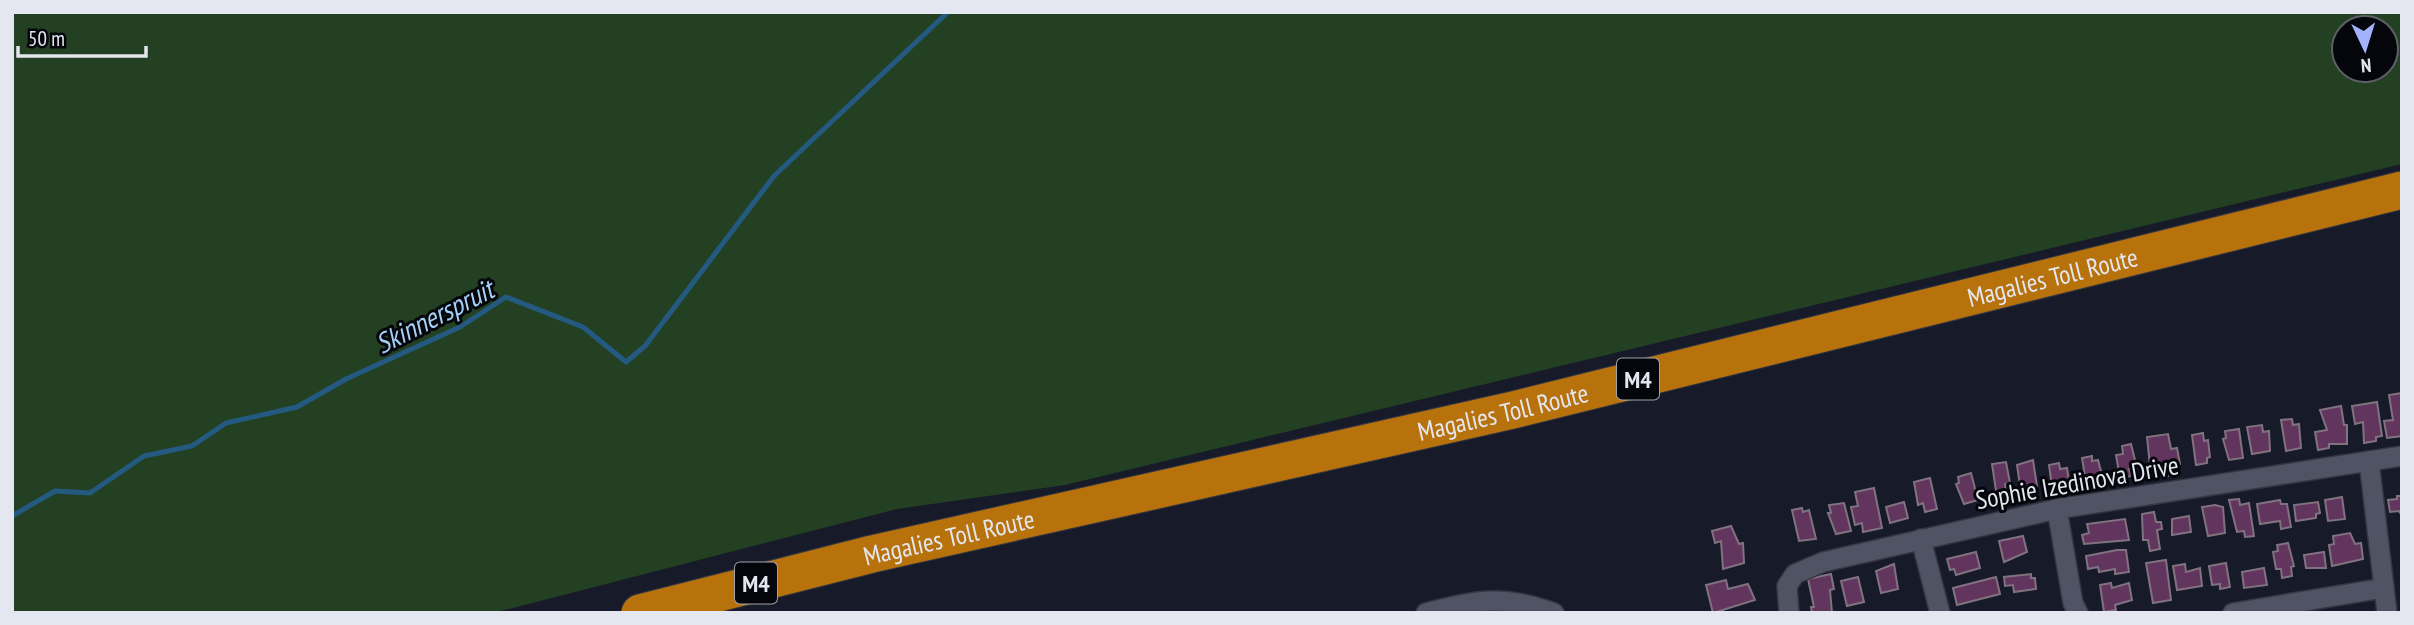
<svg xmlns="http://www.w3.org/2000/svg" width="2414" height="625" viewBox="0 0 2414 625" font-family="'PT Sans Narrow',sans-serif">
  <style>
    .green { fill: #234023; fill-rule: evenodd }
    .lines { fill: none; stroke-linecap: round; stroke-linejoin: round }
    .stream { stroke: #245a82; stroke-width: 5 }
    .building { fill: #61355e; stroke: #817280; stroke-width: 2 }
    .minor-casing { stroke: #353642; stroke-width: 22 }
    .motorway-casing { stroke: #353642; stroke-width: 39 }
    .minor { stroke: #4f5364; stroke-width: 19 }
    .motorway { stroke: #b7720c; stroke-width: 37 }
    .labels { text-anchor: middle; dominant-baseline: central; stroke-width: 6; stroke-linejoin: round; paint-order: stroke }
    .shield { fill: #05060b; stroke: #a1a3ab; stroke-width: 2 }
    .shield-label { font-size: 24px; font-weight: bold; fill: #e4e6f0 }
    .street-label { font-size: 26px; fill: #e4e6f0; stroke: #05060b }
    .water-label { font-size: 28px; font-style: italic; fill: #a5d1f7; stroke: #05060b }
  </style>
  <rect width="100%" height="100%" fill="#171a29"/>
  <!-- green -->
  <path class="green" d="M12,12H2402V164L1065,485L897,509L493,613H12ZM2344,28H2386V70H2344Z"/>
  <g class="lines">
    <!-- stream -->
    <path class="stream" d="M12,516L55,491L90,493L144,456L192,446L226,423L297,407L346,379L460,327L506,297L583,327L626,362L645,346L774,176L948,12"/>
  </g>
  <!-- building -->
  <g class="building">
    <path d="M2402,393V436L2387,438L2384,421L2393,420L2389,395Z"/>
    <path d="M2377,402L2382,436L2376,437V441L2364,443L2363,422L2355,424L2352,406Z"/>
    <path d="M2341,406L2344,425H2347V444H2329V448L2318,450L2315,432L2327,430L2320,410Z"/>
    <path d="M2292,419L2293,425L2299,424L2301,448L2286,451L2281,420Z"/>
    <path d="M2262,425L2263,432L2269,431L2270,451L2252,454L2247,427Z"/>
    <path d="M2239,429L2243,458L2229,460L2223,439L2226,438L2225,431Z"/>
    <path d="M2203,433L2204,441L2208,440L2210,457L2207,458V463L2196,465L2192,435Z"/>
    <path d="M2168,434L2171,449L2177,448L2180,464L2167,470L2168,476H2151L2147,437Z"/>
    <path d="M2131,444L2137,468L2129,469L2131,476L2120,478L2116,455L2123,454L2122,446Z"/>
    <path d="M2092,456V461L2098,460L2102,475L2095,476L2096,481L2086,483L2082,458Z"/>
    <path d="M2033,460L2037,486H2033L2034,491L2021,493L2017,465Z"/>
    <path d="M2006,462L2010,483L2005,484L2006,489L1996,491L1992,464Z"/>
    <path d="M2059,463L2060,469L2067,468L2069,481L2052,487L2049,465Z"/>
    <path d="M1971,473L1978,500L1964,504L1956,484L1959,483L1958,477Z"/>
    <path d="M1930,478L1937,509L1925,512L1923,503L1918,505L1914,482Z"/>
    <path d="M1874,488L1882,528L1863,532L1862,523L1855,525L1851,507L1858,506L1855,492Z"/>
    <path d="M2397,496H2402V516L2399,511L2390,512L2388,500L2397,499Z"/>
    <path d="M2342,497L2345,519L2328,521L2325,500Z"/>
    <path d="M2239,499L2240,505L2249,503L2254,536L2245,537L2244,531L2237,532L2229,500Z"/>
    <path d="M2280,500L2281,504H2287L2291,527L2281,529L2280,521L2260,524L2257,504Z"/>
    <path d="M1904,502L1908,518L1890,523L1886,507Z"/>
    <path d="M2318,502L2320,513L2316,514V518L2296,521L2294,505Z"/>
    <path d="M1844,503L1851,531L1836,534L1828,513H1831L1829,505Z"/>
    <path d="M2215,505L2223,507L2225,533L2208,536L2202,507Z"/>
    <path d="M1802,508L1803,512L1809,510L1816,539L1799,541L1792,510Z"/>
    <path d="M2154,512L2156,522H2161L2162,529L2157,530L2160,549L2150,551L2148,540H2143L2142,514Z"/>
    <path d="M2189,516L2191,532L2172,535V519Z"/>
    <path d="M2125,519L2129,540L2084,544L2082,535L2089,533L2087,524Z"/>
    <path d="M1731,526L1739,544L1743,543L1744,563L1723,569L1721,541L1715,543L1712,531Z"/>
    <path d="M2350,533L2355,544L2361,543L2363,559L2332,566L2329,545L2334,544L2333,536Z"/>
    <path d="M2023,536L2027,552L2004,562L1999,541Z"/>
    <path d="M2288,543L2294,566L2291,567L2292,576L2282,578L2281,569H2276L2273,552L2278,551L2277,545Z"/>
    <path d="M2117,550H2126L2129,572L2115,574V569L2099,572L2098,567L2088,569L2086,556Z"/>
    <path d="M1976,552L1980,568L1956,575L1954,569L1950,570L1947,559Z"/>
    <path d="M2324,552L2326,568H2306L2304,555Z"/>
    <path d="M2166,560L2171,600L2153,603L2146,563Z"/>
    <path d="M2226,563L2230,587L2220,589V584L2212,585L2209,566Z"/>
    <path d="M1894,564L1898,589L1881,593L1876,571Z"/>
    <path d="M2185,564L2186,572L2200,568L2202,586L2177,590L2173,566Z"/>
    <path d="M2264,568L2267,585L2244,588L2242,572Z"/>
    <path d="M1831,574L1834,589L1830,590L1832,613H1812L1811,607H1814L1808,579Z"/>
    <path d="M2031,574V578H2035L2036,589L2014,592L2013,585L2005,586L2004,577Z"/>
    <path d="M1858,577L1864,602L1847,606L1841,581Z"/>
    <path d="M1996,577L2000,594L1957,605L1953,588Z"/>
    <path d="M1726,580L1728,589L1748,584L1755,600L1713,613L1706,585Z"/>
    <path d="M2111,583L2112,588L2129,583L2132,600L2115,605L2116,610L2104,612L2100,585Z"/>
  </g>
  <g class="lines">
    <defs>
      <g id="minor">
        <path d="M2369,461L2387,613"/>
        <path d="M2057,509L2073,603L2078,613"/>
        <path d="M1921,539L1940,613"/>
        <path d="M1426,613C1477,600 1503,594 1554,613"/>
        <path d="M1789,613L1787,586L1795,574L1823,562L2057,509L2402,456"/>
        <path d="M2233,613L2384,588"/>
      </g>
      <g id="motorway">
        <path id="s1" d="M640,613L872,554L1513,410L2402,190"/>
      </g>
    </defs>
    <!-- minor casing -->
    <use href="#minor" class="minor-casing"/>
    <!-- motorway casing -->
    <use href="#motorway" class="motorway-casing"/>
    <!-- minor -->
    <use href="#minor" class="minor"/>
    <!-- motorway -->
    <use href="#motorway" class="motorway"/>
  </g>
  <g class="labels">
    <!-- shield labels -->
    <g class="shield">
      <rect x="1617" y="358.5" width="42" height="41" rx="5"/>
      <rect x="735" y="562.5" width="42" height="41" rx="5"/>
    </g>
    <g class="shield-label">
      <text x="1638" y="379">M4</text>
      <text x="756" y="583">M4</text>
    </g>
    <!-- street labels -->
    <g class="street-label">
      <text stroke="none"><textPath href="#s1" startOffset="1452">Magalies Toll Route</textPath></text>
      <text stroke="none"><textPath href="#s1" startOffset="886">Magalies Toll Route</textPath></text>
      <text transform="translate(2077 482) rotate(-10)">Sophie Izedinova Drive</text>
      <text stroke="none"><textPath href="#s1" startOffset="318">Magalies Toll Route</textPath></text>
    </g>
    <!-- water labels -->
    <g class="water-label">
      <text transform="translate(434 316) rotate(-27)">Skinnerspruit</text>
    </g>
  </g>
  <!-- border -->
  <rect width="2414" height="625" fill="none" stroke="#e4e6f0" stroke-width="28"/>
  <!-- north arrow -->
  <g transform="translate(2365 49) rotate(176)"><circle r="33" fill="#05060b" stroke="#5e6067" stroke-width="2"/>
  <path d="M0-5L12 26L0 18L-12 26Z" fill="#a4b2fc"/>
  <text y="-10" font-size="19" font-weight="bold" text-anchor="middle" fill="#e4e6f0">N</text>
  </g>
  <!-- scale -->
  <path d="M18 46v10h128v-10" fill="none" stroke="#e4e6f0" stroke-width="3.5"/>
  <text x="28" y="46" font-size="21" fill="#e4e6f0" stroke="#05060b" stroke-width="5" paint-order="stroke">50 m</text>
</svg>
